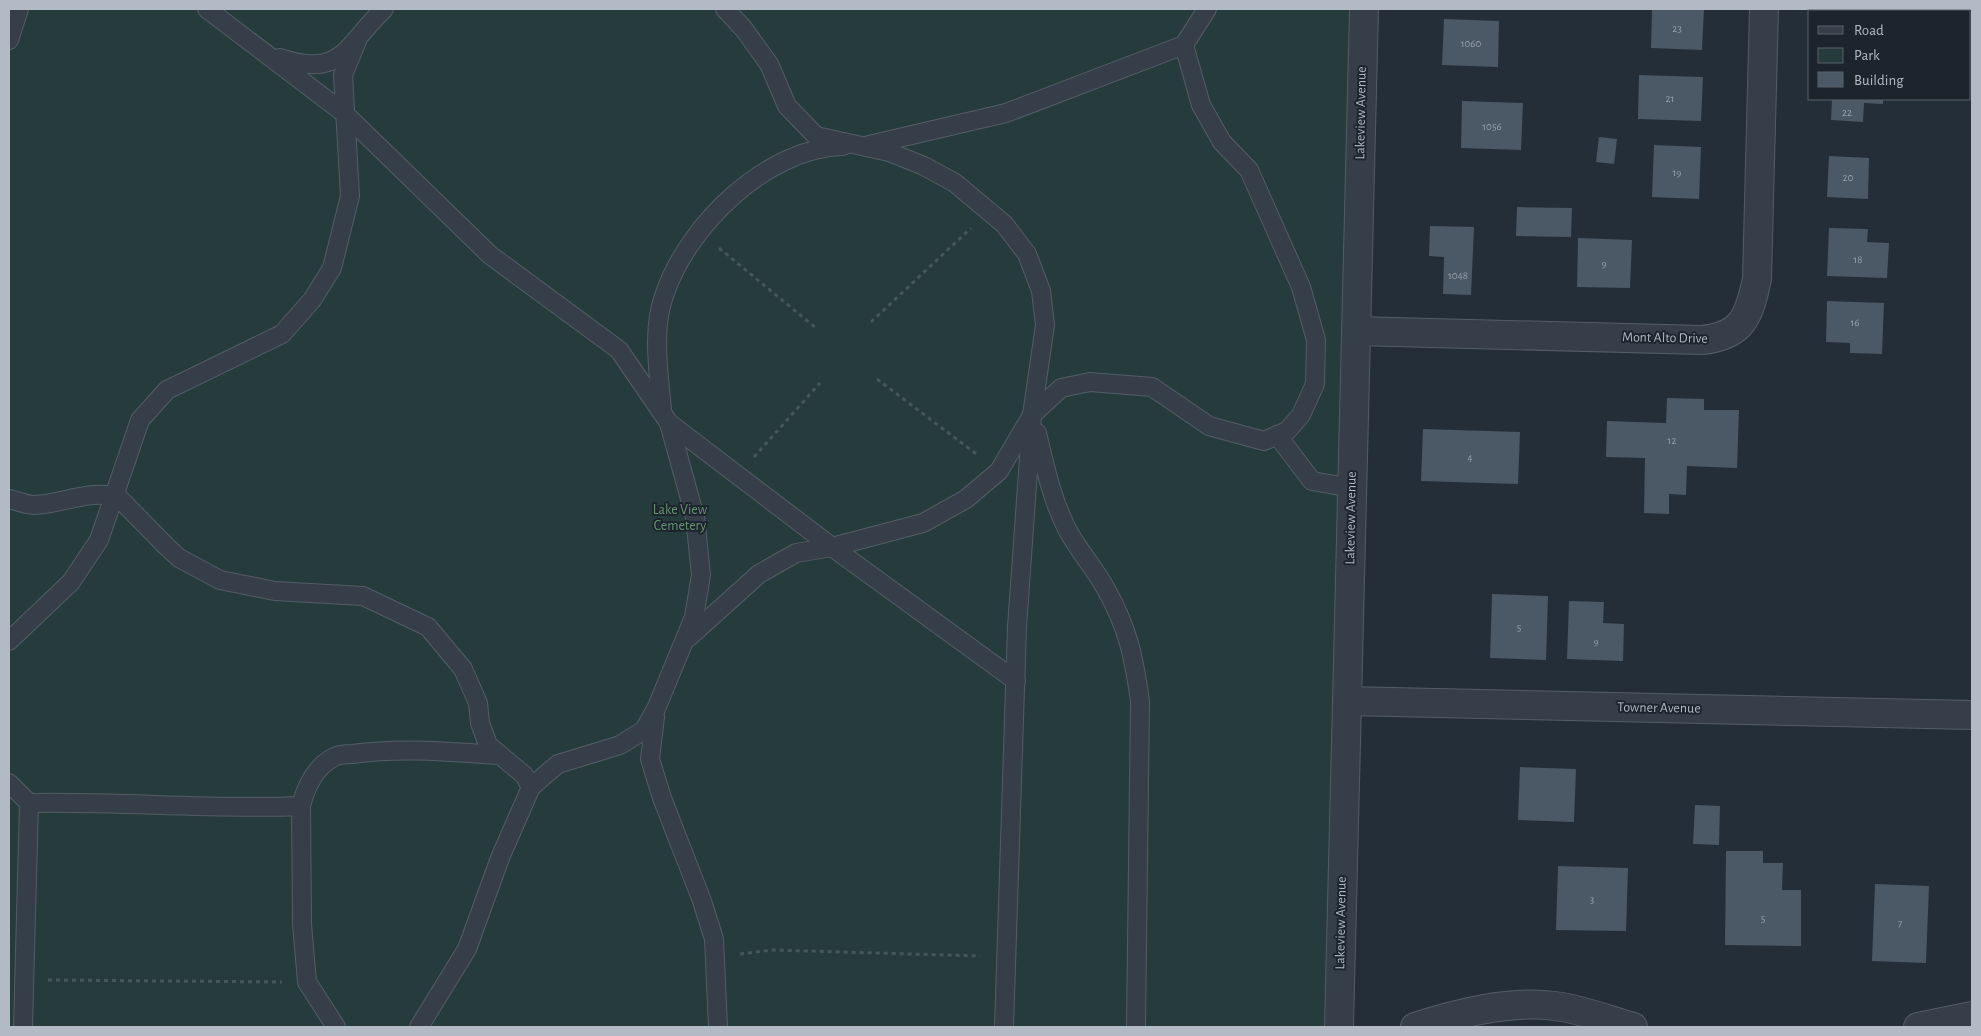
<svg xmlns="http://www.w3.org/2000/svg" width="1981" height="1036" viewBox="0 0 1981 1036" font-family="'Alegreya Sans',sans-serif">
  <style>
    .green { fill: #263b3b }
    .building { fill: #4b5865 }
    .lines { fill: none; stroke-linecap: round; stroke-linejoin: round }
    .lane-casing { stroke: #545d67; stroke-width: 20 }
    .street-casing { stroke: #545d67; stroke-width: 30 }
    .path { stroke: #445859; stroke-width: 3; stroke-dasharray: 4 4; stroke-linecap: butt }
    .lane { stroke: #363f49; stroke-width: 18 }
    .street { stroke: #363f49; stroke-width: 28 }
    .labels { text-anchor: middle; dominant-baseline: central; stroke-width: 4; stroke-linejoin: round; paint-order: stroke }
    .number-label { font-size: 11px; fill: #98a2ad }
    .street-label { font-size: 14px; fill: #b1bac5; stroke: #1c242e }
    .park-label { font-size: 14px; fill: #6a9571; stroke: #1c242e }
  </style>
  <rect width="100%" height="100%" fill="#232e39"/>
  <!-- green -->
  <path class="green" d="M9,9H1350L1329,1027H9Z"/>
  <!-- building -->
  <g class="building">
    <path d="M1652,9H1704L1702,50L1651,48Z"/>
    <rect x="1918" y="9" width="29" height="2"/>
    <path d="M1444,19L1499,21L1498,67L1442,65Z"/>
    <path d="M1639,75L1703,77L1701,121L1638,119Z"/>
    <path d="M1832,99H1883V104L1864,103L1863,122L1831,120Z"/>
    <path d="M1462,101L1523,103L1521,150L1461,148Z"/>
    <path d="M1599,137L1617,139L1614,164L1596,162Z"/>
    <path d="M1654,145L1701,147L1699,199L1652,197Z"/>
    <path d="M1829,156L1869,158L1868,199L1827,197Z"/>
    <path d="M1517,207L1572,208L1571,237L1516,236Z"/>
    <path d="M1430,226L1474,227L1471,295L1443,294L1444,257L1429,256Z"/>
    <path d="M1829,228L1868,229L1867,242L1889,243L1887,278L1827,276Z"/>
    <path d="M1578,238L1632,240L1630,288L1577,287Z"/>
    <path d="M1827,301L1884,303L1882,354L1850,353V343L1826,342Z"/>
    <path d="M1667,398L1704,399V410H1739L1737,468L1687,466L1686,495L1669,494V514L1644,513L1645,458L1606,457L1607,421L1666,423Z"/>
    <path d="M1423,429L1520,432L1518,484L1421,481Z"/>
    <path d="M1492,594L1548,596L1546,660L1490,658Z"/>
    <path d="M1569,601L1604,602L1603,623L1624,624L1623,661L1567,659Z"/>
    <path d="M1520,767L1576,769L1574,822L1518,820Z"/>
    <path d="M1695,805L1720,806L1719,845L1693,844Z"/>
    <path d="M1726,851H1763V863H1783L1782,890H1801V946L1725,945Z"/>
    <path d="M1558,866L1628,868L1626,931L1556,930Z"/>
    <path d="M1875,884L1929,886L1926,963L1872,961Z"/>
  </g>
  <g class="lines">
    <defs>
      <g id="lane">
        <path d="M207,9L344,113L490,255L619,350L669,423L695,517L701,575L694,617L656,709L644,730L620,745L558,764L531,787L500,858L467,949L419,1027"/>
        <path d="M725,9L743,28L769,64L787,106L816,136L889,152L924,166L955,183L1004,224L1027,254L1041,291L1045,325L1032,415L1017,627L1004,1027"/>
        <path d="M9,40L19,9"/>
        <path d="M280,58C342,79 346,45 384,9"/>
        <path d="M869,145L1006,113L1184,45L1207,9"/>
        <path d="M662,410C659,372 651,330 665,293C689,224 767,148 843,146"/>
        <path d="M669,423L832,547L1016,681"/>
        <path d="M1037,433C1045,467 1052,500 1068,531C1079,551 1095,569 1106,589C1128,628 1134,658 1140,701L1136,1027"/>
        <path d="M1277,435L1312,481L1352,488"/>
        <path d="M9,499C17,501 27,505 35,505C62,504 95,487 120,499L166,546L179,558L220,580L275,591L363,596L428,627L463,669L478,703L480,723L488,745L524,775L531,787"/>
        <path d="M689,637L759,574L796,553L832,547L923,523L966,499L999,471L1032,415L1061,388L1090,382L1152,387L1209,426L1264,441L1287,431L1301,415L1315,384L1316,340L1301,287L1249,170L1222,142L1201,105L1184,45"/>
        <path d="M9,641L71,582L99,540L140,420L167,390L282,334L312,300L332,268L350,196L343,75L357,41"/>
        <path d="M655,717L650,759L662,798L702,901L714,939L718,1027"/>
        <path d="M9,783L29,803C120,801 211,810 301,806"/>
        <path d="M23,1027L29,803"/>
        <path d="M336,1027L307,982L302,924L301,806C306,786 315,767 334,757C340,754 347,754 353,754C401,747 451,752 499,755"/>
      </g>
      <g id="street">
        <path d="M1356,331L1702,340C1743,336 1749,316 1757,279L1764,9"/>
        <path d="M1347,701L1972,715"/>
        <path d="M1339,1027L1364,9"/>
        <path d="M1415,1027C1458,1013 1509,1000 1555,1006C1581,1009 1608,1020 1633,1027"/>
        <path d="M1918,1027L1972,1016"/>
      </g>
    </defs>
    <!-- lane casing -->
    <use href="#lane" class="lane-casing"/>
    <!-- street casing -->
    <use href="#street" class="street-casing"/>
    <!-- path -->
    <g class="path">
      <path d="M719,248L816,328"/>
      <path d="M871,322L971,228"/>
      <path d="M877,379L979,456"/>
      <path d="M754,457L820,383"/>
      <path d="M740,954L773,950L980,956"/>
      <path d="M48,980L282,982"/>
    </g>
    <!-- lane -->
    <use href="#lane" class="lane"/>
    <!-- street -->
    <use href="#street" class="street"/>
  </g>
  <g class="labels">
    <!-- number labels -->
    <g class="number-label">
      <text x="1677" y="28">23</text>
      <text x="1471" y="43">1060</text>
      <text x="1670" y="98">21</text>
      <text x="1847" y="112">22</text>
      <text x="1492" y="126">1056</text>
      <text x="1677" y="172">19</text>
      <text x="1848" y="177">20</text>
      <text x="1858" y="259">18</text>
      <text x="1604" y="263">9</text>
      <text x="1458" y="275">1048</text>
      <text x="1855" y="322">16</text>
      <text x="1672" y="440">12</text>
      <text x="1470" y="457">4</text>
      <text x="1519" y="627">5</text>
      <text x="1596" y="641">9</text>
      <text x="1592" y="899">3</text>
      <text x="1763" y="918">5</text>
      <text x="1900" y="923">7</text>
    </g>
    <!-- street labels -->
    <g class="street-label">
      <text transform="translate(1361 113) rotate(-89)">Lakeview Avenue</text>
      <text transform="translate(1665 338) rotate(1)">Mont Alto Drive</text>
      <text transform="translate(1351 518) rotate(-89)">Lakeview Avenue</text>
      <text transform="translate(1659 708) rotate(1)">Towner Avenue</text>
      <text transform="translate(1341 923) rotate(-89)">Lakeview Avenue</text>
    </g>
    <!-- park labels -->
    <g class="park-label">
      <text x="680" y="510">Lake View<tspan x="680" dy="16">Cemetery</tspan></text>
    </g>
  </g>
  <!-- border -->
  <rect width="1981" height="1036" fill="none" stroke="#b1bac5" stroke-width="20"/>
  <!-- legend -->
  <rect x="1808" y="10" width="162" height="90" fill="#1c242e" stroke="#58606a"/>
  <rect x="1818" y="26" width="25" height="8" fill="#363f49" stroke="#58606a"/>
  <text x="1854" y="35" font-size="15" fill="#b1bac5">Road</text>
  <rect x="1818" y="48" width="25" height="15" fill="#263b3b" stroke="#58606a"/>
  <text x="1854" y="60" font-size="15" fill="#b1bac5">Park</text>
  <rect x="1818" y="72" width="25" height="15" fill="#4b5865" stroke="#58606a"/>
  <text x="1854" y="85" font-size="15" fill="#b1bac5">Building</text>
</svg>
